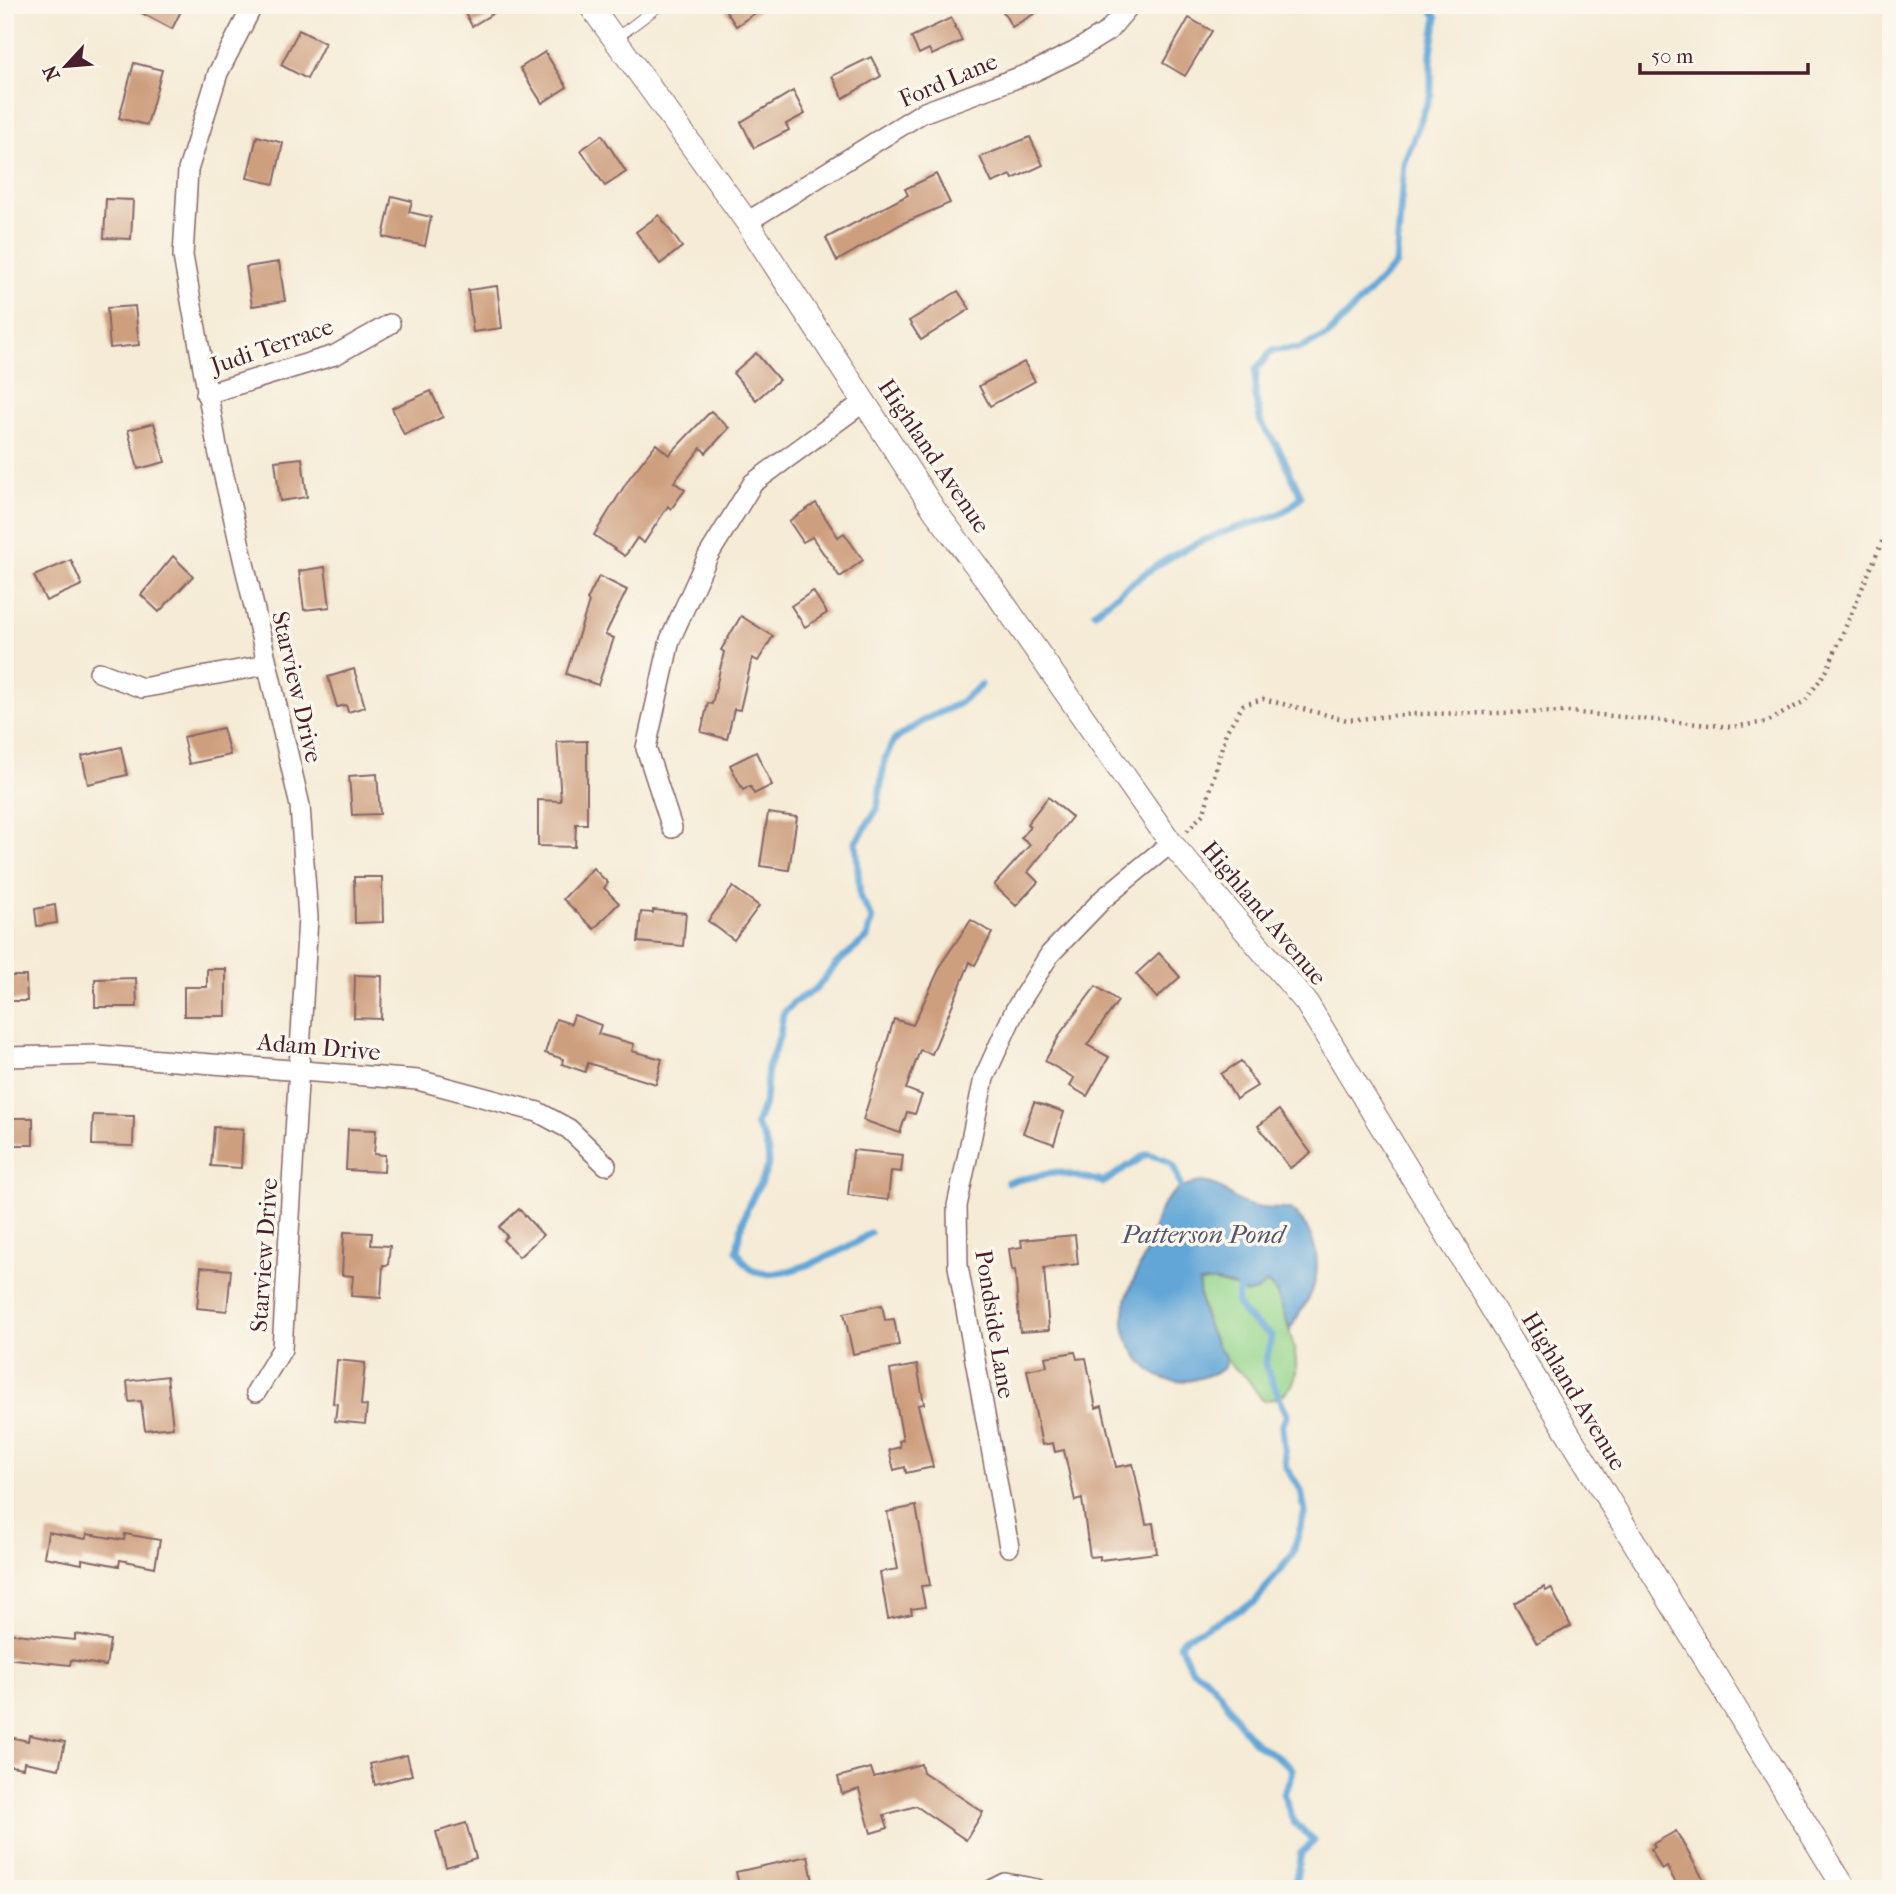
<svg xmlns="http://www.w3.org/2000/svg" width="1896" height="1894" viewBox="0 0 1896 1894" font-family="'IM FELL French Canon',serif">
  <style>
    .green { fill: #95d58c; stroke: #707a5c; stroke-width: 2 }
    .water { fill: #62a6d7; stroke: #566281; stroke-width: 2 }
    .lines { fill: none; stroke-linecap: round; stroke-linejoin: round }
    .stream { stroke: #62a6d7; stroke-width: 7 }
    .building { fill: #ce9f7e }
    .service-casing { stroke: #866667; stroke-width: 12 }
    .minor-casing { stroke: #866667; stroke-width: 22 }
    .tertiary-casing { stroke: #866667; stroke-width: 25 }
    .path { stroke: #866667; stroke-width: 4.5; stroke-dasharray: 2 5; stroke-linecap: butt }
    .service { stroke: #fff; stroke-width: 10 }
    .minor { stroke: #fff; stroke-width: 19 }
    .tertiary { stroke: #fff; stroke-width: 23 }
    .labels { text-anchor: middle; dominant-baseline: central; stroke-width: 7; stroke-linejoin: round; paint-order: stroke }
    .street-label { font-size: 24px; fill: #4a1f2b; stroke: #fbf7ec }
    .water-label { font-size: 26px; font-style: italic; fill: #545570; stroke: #fbf7ec }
  </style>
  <rect width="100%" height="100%" fill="#fbf7ec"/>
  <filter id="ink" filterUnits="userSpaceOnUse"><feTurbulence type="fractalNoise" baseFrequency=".0143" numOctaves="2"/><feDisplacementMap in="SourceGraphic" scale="14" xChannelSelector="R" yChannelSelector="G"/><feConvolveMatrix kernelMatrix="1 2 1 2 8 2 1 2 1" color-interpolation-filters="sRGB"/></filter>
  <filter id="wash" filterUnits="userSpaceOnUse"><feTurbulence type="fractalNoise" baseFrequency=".00686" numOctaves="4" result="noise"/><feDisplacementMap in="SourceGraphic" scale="28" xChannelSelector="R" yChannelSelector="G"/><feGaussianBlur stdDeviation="1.57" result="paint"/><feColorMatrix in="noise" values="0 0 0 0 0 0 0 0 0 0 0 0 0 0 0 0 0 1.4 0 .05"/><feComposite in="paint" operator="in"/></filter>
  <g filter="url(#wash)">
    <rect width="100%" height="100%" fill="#f5ebd6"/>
    <!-- green -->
    <path class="green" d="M1211,1281L1240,1289L1246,1294L1266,1283C1279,1293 1280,1301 1285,1316C1294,1348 1313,1394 1263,1401L1246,1377L1232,1366L1212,1340L1199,1294V1283Z"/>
    <!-- water -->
    <path class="water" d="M1201,1182C1222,1183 1228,1198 1245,1204C1261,1210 1274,1208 1290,1209C1316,1230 1324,1265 1310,1296C1304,1307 1296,1318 1290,1330L1276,1291L1267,1283L1257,1291L1245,1294C1234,1283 1214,1280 1199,1283C1198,1309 1211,1339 1227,1359L1223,1369C1187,1386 1158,1390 1135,1352C1128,1342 1123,1330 1124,1317C1124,1293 1138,1274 1146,1252C1160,1215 1157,1191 1201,1182Z"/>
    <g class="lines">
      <!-- stream -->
      <g class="stream">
        <path d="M1095,612C1143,573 1178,546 1239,527C1262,520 1286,517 1301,496L1279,449L1261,423L1255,396L1256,369L1273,350L1300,348L1327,336L1396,264L1404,163L1431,94V52L1437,17L1428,5"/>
        <path d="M1008,1182L1056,1172L1104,1182L1147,1154C1181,1162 1174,1167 1183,1196"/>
        <path d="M870,1233C848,1249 787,1279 760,1273C748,1270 743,1260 737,1251C739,1238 741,1225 746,1212C760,1175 783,1166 756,1125L765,1101L768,1067L780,1035L783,1014L794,1002L816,989L836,964L867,938L872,918L860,897L856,842L877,809L885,759L894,740L926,719L958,704L981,685"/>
        <path d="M1235,1280L1240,1289C1229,1311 1257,1324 1272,1336L1265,1364L1287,1415L1282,1426L1286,1468L1301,1490L1305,1512L1292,1555L1255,1602L1183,1639L1180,1645L1191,1669C1220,1682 1229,1712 1248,1735C1259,1749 1278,1754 1292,1769L1290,1781L1283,1793L1294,1823L1314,1841L1301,1853L1294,1889"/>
      </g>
    </g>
    <g id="blocks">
      <!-- building -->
      <g class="building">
        <path d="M127,5H184L172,29Z"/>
        <path d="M461,5H507L472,26Z"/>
        <path d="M722,5H767L736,26Z"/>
        <path d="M999,5H1049L1012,27Z"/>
        <path d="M951,18L962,41L932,55L929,49L919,54L911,37Z"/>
        <path d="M1189,18L1212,31L1185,76L1163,63Z"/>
        <path d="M299,30L325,43L307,79L281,65Z"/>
        <path d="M545,52L567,87L542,103L520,68Z"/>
        <path d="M871,57L881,76L843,98L832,76Z"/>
        <path d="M134,63L162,70L147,125L119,118Z"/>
        <path d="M793,91L805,114L786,124L789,130L754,148L741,122Z"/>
        <path d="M602,135L626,172L605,186L581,150Z"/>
        <path d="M257,136L283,143L274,184L247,178Z"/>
        <path d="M1030,137L1043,165L1013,179L1011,175L992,183L980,157Z"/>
        <path d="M936,174L950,203L901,224L837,261L826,238L908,195L905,189Z"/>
        <path d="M392,196L412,201L409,212L431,217L425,246L383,237Z"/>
        <path d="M106,199L133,200L131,239L104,238Z"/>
        <path d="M659,215L682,247L660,264L636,232Z"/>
        <path d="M279,262L285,301L252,306L246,267Z"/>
        <path d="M497,286L502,328L473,332L468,290Z"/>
        <path d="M958,291L970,309L921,340L909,321Z"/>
        <path d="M135,306L139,345L110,348L107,308Z"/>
        <path d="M756,353L779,380L756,400L733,373Z"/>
        <path d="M1024,362L1035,381L990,406L979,386Z"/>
        <path d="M431,391L443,417L404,435L392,408Z"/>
        <path d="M711,411L729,428L706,453L701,448L674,482L685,490L671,509L668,506L644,543L637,538L625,556L594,535L630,477L656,444L669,455Z"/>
        <path d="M154,423L165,462L138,469L128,430Z"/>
        <path d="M302,458L307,497L280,501L275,461Z"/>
        <path d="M816,503L838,537L844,533L863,560L840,577L812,537L803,542L789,521Z"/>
        <path d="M173,556L193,576L159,612L141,595Z"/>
        <path d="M71,560L82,585L46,601L34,576Z"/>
        <path d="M325,567L330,607L304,610L299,571Z"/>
        <path d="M599,576L627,590L605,635L614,638L598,685L566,674L589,602L587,600Z"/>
        <path d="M813,591L827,613L805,627L791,606Z"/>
        <path d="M741,616L773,636L758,661L752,658L740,710L734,709L727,739L701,732L708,703L712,704L724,652L721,650Z"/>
        <path d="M354,669L365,707L348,712L346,705L337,707L328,677Z"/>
        <path d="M223,728L230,755L189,764L183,737Z"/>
        <path d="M587,741V824H576L575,847L538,846V800L561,801L557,742Z"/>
        <path d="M121,747L127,775L88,784L82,756Z"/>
        <path d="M756,752L772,785L754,794L750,786L743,790L730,765Z"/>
        <path d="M377,774L380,814L352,815L349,776Z"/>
        <path d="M1048,797L1072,817L1028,872L1038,882L1016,906L994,885L1030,845L1021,838L1030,827L1027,824Z"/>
        <path d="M768,813L797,817L789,870L760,866Z"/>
        <path d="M593,868L608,883L604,888L619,903L594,929L563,899Z"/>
        <path d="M354,877H382L383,922L355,923Z"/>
        <path d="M733,887L759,906L734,940L708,921Z"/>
        <path d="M55,905L57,923L37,926L35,909Z"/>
        <path d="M653,910L686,913L683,946L638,942L641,912L653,913Z"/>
        <path d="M971,920L992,933L975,965L970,962L932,1054L920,1050L906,1089L922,1095L915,1114L907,1112L900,1133L863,1120L894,1019L913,1025L943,961Z"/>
        <path d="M1159,953L1180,977L1157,998L1136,974Z"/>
        <path d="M207,969H226V1016H184V987H207Z"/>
        <path d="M355,975L382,976L381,1019L354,1018Z"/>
        <path d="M5,976H26L27,1001H5Z"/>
        <path d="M136,978L137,1007H95V979Z"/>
        <path d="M1096,986L1118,1001L1087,1045L1109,1057L1087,1096L1070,1086L1074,1078L1045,1061L1062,1031Z"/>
        <path d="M574,1015L601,1025L598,1034L634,1044L632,1051L662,1059L656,1084L588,1063L585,1072L562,1064L563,1059L545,1053L556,1019L571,1024Z"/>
        <path d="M1241,1061L1257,1086L1236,1099L1221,1074Z"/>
        <path d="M1034,1102L1064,1112L1054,1144L1023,1133Z"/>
        <path d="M1279,1110L1311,1153L1290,1168L1258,1126Z"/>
        <path d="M93,1115L134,1116L133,1146L92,1145Z"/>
        <rect x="5" y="1118" width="28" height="27"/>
        <path d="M214,1127L243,1129L241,1168L211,1166Z"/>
        <path d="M348,1129L376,1130L374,1154L385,1155L384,1172L346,1170Z"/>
        <path d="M853,1150L903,1155L901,1172L891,1171L888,1200L848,1195Z"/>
        <path d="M519,1209L543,1235L519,1257L503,1240L507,1236L499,1227Z"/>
        <path d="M344,1232L372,1233L371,1245L390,1246L388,1265H383L381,1298L351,1296L353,1276L342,1275Z"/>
        <path d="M1075,1235L1078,1264L1044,1268L1049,1330L1020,1332L1015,1270L1012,1271L1009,1249L1022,1247L1021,1240Z"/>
        <path d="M201,1267L231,1270L227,1311L197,1308Z"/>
        <path d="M882,1305L885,1320L894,1319L899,1345L853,1354L844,1313Z"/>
        <path d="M1075,1352L1077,1359L1086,1358L1096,1408L1102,1406L1116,1467L1133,1464L1146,1524L1153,1523L1157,1553L1100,1560V1556L1090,1557L1082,1499L1075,1501L1064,1450L1055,1452L1053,1443L1042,1445L1027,1370L1047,1366L1045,1357Z"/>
        <path d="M337,1360L365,1363L361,1405L367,1406L365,1424L335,1421L337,1404L333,1403Z"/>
        <path d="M917,1365L924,1404L918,1405L933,1467L906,1473L905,1467L894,1470L889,1450L900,1447L899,1441L903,1440L890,1370Z"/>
        <path d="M167,1376L173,1427L145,1430L141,1401L129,1402L127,1381Z"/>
        <path d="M916,1506L930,1585L921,1586L925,1607L911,1609L912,1614L888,1619L880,1572L898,1569L887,1512Z"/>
        <path d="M48,1532L86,1539L87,1534L124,1540L125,1534L160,1540L155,1567L120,1560L119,1566L82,1559V1564L44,1557Z"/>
        <path d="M1544,1587L1546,1591L1551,1588L1571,1626L1537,1644L1514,1603Z"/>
        <path d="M5,1633L75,1640V1634L110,1640L106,1666L71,1660L70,1665L5,1658Z"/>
        <path d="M29,1735L65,1742L59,1769L24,1762L23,1768L5,1765V1736L28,1741Z"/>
        <path d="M407,1755L412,1775L375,1785L370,1764Z"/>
        <path d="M921,1764L923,1772L983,1812L966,1840L916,1806L884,1815L888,1828L871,1833L859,1789L842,1794L838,1777L871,1768L874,1777Z"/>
        <path d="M466,1823L476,1858L446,1867L436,1832Z"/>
        <path d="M1676,1831L1709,1889H1679L1667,1867L1662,1870L1651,1849L1655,1847L1653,1844Z"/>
        <path d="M808,1856L814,1886L740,1889L736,1872Z"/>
      </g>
    </g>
  </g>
  <g filter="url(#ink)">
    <use href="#blocks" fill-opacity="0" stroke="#866667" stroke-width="2"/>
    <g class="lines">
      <defs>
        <path id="service" d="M615,39L660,5"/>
        <g id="minor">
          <path d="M253,5L218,73L188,170L183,256L217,446L300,806L308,918L282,1349L256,1392"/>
          <path d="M747,222L922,113L1033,72L1074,52L1108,31L1130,5"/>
          <path d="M206,394L335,355L390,324"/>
          <path d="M99,672L142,688L266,665"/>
          <path d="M672,828L646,748L670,640L708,556L753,483L865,401"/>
          <path d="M5,1057L97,1055L418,1080L538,1112L569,1129L606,1165"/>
          <path d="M1009,1547L958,1266L957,1206L984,1078L1015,1010L1050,954L1104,898L1171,843"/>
          <path d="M993,1889L1005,1883L1037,1889"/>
        </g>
        <path id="tertiary" d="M590,5L747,222L935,511L990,584L1171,843L1306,1002L1845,1889"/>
      </defs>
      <!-- service casing -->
      <use href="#service" class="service-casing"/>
      <!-- minor casing -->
      <use href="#minor" class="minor-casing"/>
      <!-- tertiary casing -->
      <use href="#tertiary" class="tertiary-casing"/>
      <!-- path -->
      <path class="path" d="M1187,831L1204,813L1226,732L1243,705L1263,699L1347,720L1413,714L1568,712L1732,727L1767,722L1805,701L1827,670L1891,521"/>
      <!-- service -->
      <use href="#service" class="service"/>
      <!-- minor -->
      <use href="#minor" class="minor"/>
      <!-- tertiary -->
      <use href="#tertiary" class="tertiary"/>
    </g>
  </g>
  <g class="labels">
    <!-- street labels -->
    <g class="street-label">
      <text transform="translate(948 80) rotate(-23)">Ford Lane</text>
      <text transform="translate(272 346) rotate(-19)">Judi Terrace</text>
      <text transform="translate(934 456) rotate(56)">Highland Avenue</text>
      <text transform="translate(297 687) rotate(77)">Starview Drive</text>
      <text transform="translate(1264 913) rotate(50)">Highland Avenue</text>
      <text transform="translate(319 1047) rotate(5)">Adam Drive</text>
      <text transform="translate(264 1255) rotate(-86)">Starview Drive</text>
      <text transform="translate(995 1324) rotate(81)">Pondside Lane</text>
      <text transform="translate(1574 1391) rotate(59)">Highland Avenue</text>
    </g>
    <!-- water labels -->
    <g class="water-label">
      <text x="1203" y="1234">Patterson Pond</text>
    </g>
  </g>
  <!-- margin -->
  <rect width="1896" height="1894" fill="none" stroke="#fbf7ec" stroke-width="28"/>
  <!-- north arrow -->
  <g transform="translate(66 66) rotate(244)" stroke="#fbf7ec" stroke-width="5" paint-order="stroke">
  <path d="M0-5L12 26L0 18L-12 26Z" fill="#4a1f2b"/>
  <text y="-10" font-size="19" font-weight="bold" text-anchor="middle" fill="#4a1f2b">N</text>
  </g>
  <!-- scale -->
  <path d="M1640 63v10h168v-10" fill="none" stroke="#4a1f2b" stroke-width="3.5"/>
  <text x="1651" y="63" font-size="21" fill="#4a1f2b" stroke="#fbf7ec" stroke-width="5" paint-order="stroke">50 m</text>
</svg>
